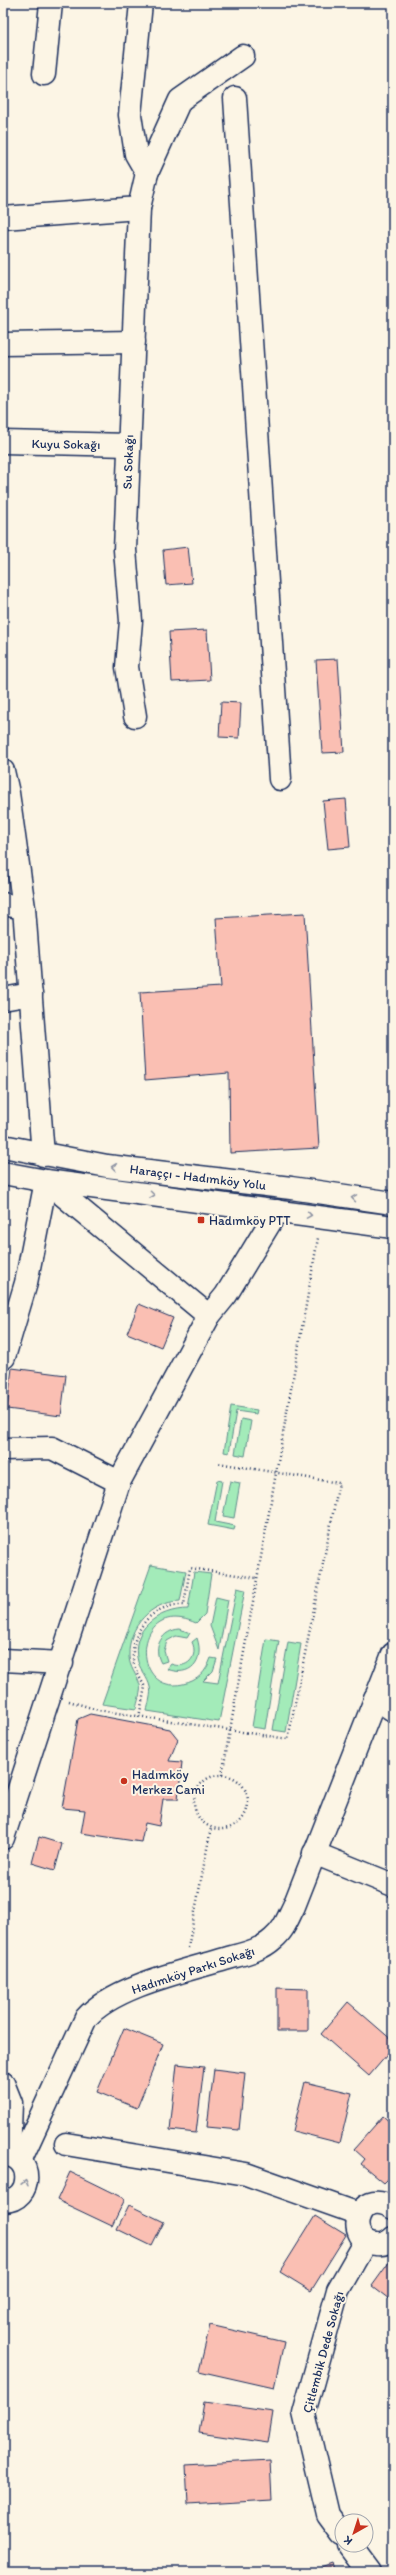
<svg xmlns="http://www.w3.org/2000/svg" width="396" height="2575" viewBox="0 0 396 2575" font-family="Itim,sans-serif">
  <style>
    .green { fill: #a3ebb9; stroke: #5f8d8c }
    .building { fill: #fabfb3; stroke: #1b2f5e }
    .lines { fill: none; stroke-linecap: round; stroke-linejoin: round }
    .minor-casing { stroke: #1b2f5e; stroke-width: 25 }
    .major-casing { stroke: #1b2f5e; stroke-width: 25 }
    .path { stroke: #1b2f5e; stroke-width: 2.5; stroke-dasharray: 1 3; stroke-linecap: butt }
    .minor { stroke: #fcf5e5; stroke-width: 22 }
    .major { stroke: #fcf5e5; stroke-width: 22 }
    .oneway { stroke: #8c92a2 }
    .poi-dot { fill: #c8321e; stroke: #fcf5e5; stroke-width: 1.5 }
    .labels { text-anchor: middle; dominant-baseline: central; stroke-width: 4; stroke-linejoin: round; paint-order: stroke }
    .street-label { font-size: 13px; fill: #1b2f5e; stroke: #fcf5e5 }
    .poi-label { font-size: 13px; fill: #1b2f5e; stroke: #fcf5e5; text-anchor: start }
  </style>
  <rect width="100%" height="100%" fill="#fcf5e5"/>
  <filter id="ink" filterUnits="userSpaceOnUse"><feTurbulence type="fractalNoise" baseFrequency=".025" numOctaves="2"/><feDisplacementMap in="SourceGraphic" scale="8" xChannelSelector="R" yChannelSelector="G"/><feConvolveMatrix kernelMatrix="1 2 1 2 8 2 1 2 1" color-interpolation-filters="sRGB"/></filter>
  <g filter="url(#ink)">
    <!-- green -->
    <g class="green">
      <path d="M231,1406L257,1410L256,1414L236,1411L229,1453L224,1452Z"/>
      <path d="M241,1419L251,1421L245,1456L235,1454Z"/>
      <path d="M217,1480L222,1481L215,1522L235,1526L234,1530L208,1525Z"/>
      <path d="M230,1481L240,1483L234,1518L223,1516Z"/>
      <path d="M151,1565L186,1571L180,1601C151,1602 128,1626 129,1656C129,1667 137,1675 140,1685C142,1690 137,1703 136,1709L102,1704Z"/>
      <path d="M194,1572L211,1574L205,1614L196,1623C132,1595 130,1696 183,1684C198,1681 206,1672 211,1658L217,1659L213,1671L203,1681L218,1683L237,1588L245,1590L219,1722L147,1711C148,1705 152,1693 150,1687C148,1678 141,1671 138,1662C129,1629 159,1609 188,1609Z"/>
      <path d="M216,1597L228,1600L219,1650L210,1626Z"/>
      <path d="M180,1629L190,1633L187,1638L176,1636L167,1641L164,1651L167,1661L161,1663C152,1647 162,1630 180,1629Z"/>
      <path d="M197,1638C205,1661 190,1678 167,1669L171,1664C187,1670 199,1657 192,1642Z"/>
      <path d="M266,1639L279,1641L265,1729L252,1727Z"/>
      <path d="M288,1642L301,1644L286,1732L273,1730Z"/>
    </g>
    <!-- building -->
    <g class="building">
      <path d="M188,547L192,583L166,585L163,550Z"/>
      <path d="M207,630L210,680L172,682L169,632Z"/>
      <path d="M338,659L344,752L322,753L316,660Z"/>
      <path d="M221,702L241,703L239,738L219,737Z"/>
      <path d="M346,799L350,847L328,849L323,801Z"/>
      <path d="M305,913L319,1148L230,1153L229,1073L145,1080L140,992L221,987L216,918Z"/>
      <path d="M3,922L7,923L4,943H3Z"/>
      <path d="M139,1304L173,1318L161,1347L127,1333Z"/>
      <path d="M12,1368L66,1375L61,1416L7,1409Z"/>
      <path d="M3,1678L6,1679L5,1716H3Z"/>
      <path d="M90,1714L170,1729L178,1739L169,1761L182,1762L178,1799H163L159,1826L145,1823L141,1842L81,1833L85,1810L62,1808L78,1719Z"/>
      <path d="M39,1837L62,1844L55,1870L32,1863Z"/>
      <path d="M277,1988L308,1989V2031H277Z"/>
      <path d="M348,2002L393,2041V2048L369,2076L321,2034Z"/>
      <path d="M124,2028L163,2044L137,2108L97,2092Z"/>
      <path d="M177,2064L204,2067L196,2133L170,2130Z"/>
      <path d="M214,2069L245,2073L239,2130L207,2127Z"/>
      <path d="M305,2082L352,2093L340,2143L293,2131Z"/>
      <path d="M383,2116L393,2125V2174L384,2183L361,2164L365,2159L354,2149Z"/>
      <path d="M70,2172L125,2199L112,2226L57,2200Z"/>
      <path d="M129,2205L164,2222L152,2246L117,2229Z"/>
      <path d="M315,2216L346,2235L311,2291L280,2272Z"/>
      <path d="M393,2257V2302L372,2286Z"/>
      <path d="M210,2325L284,2342L274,2388L199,2371Z"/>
      <path d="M204,2402L273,2412L268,2443L199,2433Z"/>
      <path d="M270,2460L272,2500L188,2505L186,2465Z"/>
      <path d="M333,2564L336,2572H310Z"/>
    </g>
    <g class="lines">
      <defs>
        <g id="minor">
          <path d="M141,3L130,115L136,154L147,173"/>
          <path d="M44,74L51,3"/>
          <path d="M235,98L280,779"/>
          <path d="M3,218L139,208L147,173L180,100L243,56"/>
          <path d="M3,344L134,342"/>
          <path d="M3,442L129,445"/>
          <path d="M135,716L127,667L131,621L125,550L139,208"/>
          <path d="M3,771L8,793L24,908L43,1155"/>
          <path d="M3,904L24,908"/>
          <path d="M3,999L31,994"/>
          <path d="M4,1357L26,1283L46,1181L209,1316"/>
          <path d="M3,1449L52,1448L119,1482"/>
          <path d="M3,1660L62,1663"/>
          <path d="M375,1698L393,1710"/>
          <path d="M3,1838L119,1482L209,1316L226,1295L277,1211"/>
          <path d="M314,1853L393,1885"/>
          <path d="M3,2083L11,2103L9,2155"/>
          <path d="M66,2144L246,2174L359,2214"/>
          <path d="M20,2161L86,2018C114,1986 185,1971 225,1959C242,1954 260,1951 273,1939C284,1930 288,1918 294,1906L393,1654"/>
          <path d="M393,2208C356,2186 344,2242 376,2244C383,2245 388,2243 393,2238"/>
          <path d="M342,2534L328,2515L304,2413L338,2290L366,2241"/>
          <path d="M350,2545L370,2572"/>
        </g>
        <g id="major">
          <path d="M3,1146L107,1166L291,1188L393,1203"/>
          <path d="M3,1173L46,1181L393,1227"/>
          <path d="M3,2155C34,2154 34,2201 3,2201"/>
        </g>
      </defs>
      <!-- minor casing -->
      <use href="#minor" class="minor-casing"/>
      <!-- major casing -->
      <use href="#major" class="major-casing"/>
      <!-- path -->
      <g class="path">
        <path d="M69,1701L98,1710L288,1739L339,1483L218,1463"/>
        <path d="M139,1717L145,1687C140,1678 134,1669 133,1659C131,1629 154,1603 184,1605L190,1568L257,1578"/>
        <circle cx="221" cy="1802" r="27"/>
        <path d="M222,1775L318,1238"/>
        <path d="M188,1948L211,1828"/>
      </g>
      <!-- minor -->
      <use href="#minor" class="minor"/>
      <!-- major -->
      <use href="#major" class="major"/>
    </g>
    <!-- one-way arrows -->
    <defs><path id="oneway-chevron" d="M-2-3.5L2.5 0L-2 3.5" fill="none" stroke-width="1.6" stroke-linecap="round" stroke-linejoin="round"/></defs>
    <g class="oneway">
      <use href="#oneway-chevron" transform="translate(114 1167) rotate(-173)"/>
      <use href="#oneway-chevron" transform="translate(152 1195) rotate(7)"/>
      <use href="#oneway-chevron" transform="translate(354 1198) rotate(-171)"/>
      <use href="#oneway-chevron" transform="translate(309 1215) rotate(9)"/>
      <use href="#oneway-chevron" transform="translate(25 2183) rotate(-77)"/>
    </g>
  </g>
  <!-- markers -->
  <g class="poi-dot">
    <rect x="197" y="1216" width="8" height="8" rx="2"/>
    <circle cx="124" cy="1781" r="4"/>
  </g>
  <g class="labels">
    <!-- street labels -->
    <g class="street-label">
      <text transform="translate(66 444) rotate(1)">Kuyu Sokağı</text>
      <text transform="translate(128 462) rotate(-88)">Su Sokağı</text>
      <text transform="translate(198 1177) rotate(7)">Haraççı - Hadımköy Yolu</text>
      <text transform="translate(193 1970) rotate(-18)">Hadımköy Parkı Sokağı</text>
      <text transform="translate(323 2352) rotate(-75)">Çitlembik Dede Sokağı</text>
    </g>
    <!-- poi labels -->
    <g class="poi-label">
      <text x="209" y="1220">Hadımköy PTT</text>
      <text x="132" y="1774">Hadımköy<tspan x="132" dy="15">Merkez Cami</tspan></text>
    </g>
  </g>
  <!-- margin -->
  <rect width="396" height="2575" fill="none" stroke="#fcf5e5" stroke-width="16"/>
  <rect x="8" y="8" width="380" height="2559" fill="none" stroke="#1b2f5e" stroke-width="1.5" filter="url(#ink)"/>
  <!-- north arrow -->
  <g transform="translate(354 2533) rotate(219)"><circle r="19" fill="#fcf5e5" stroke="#a2a6af"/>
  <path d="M0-3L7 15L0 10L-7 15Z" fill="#c8321e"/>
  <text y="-6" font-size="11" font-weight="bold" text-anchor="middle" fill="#1b2f5e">K</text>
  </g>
</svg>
